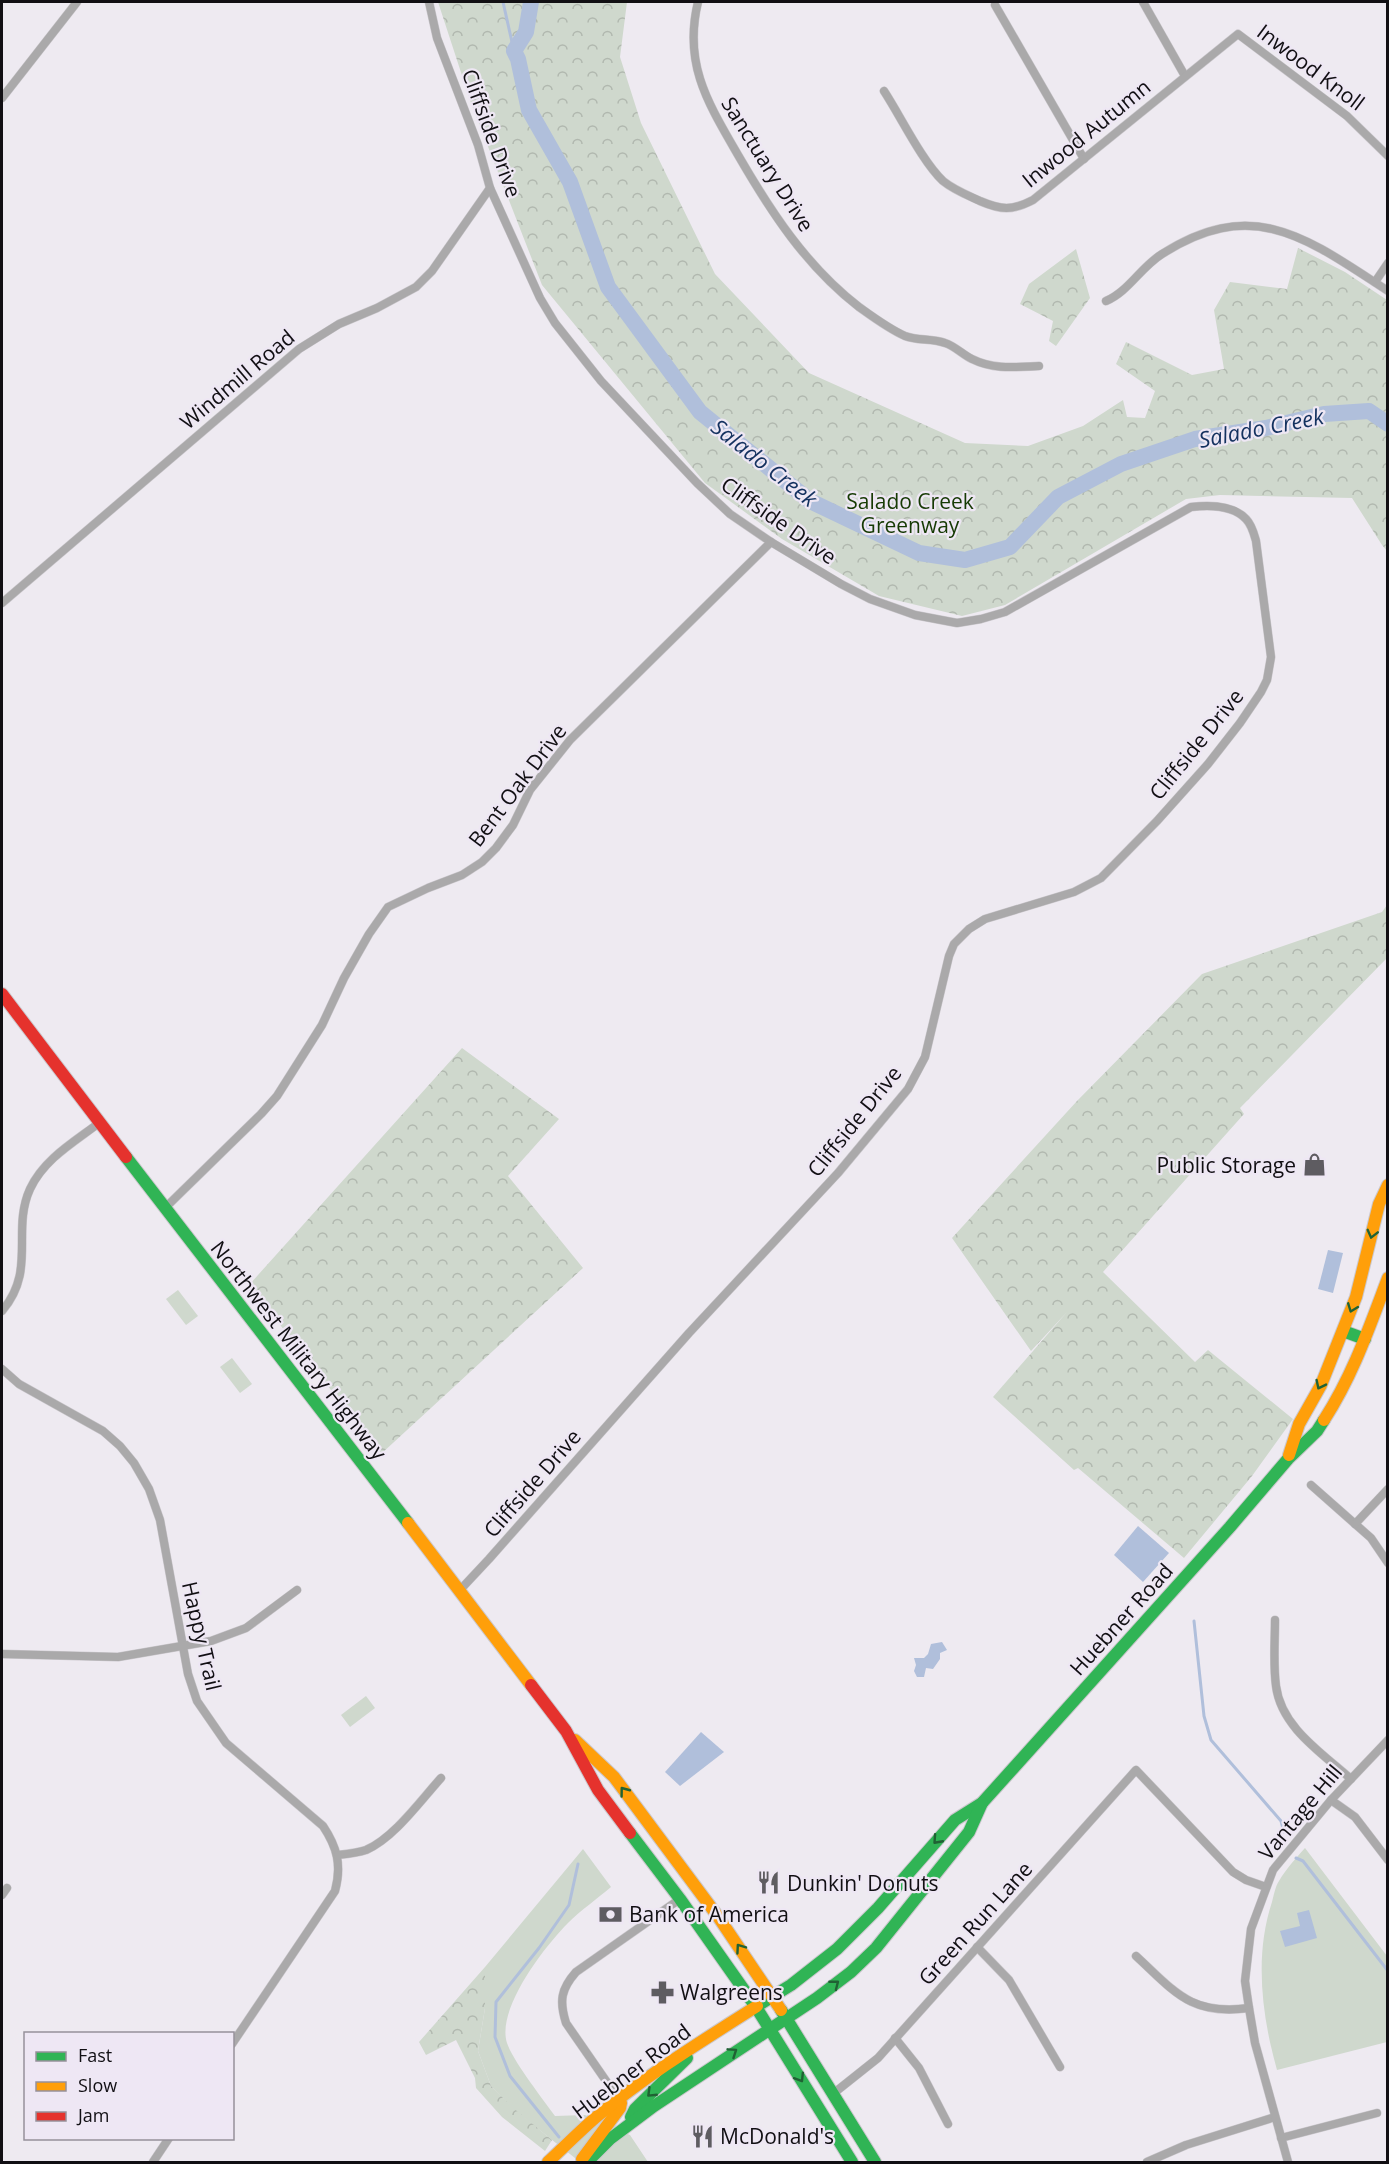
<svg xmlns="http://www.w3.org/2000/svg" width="1389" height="2164" viewBox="0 0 1389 2164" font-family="'Open Sans',sans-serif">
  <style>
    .green { fill: #cfd8cd }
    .forest { fill: url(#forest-crowns) }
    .water { fill: #b0bfdb }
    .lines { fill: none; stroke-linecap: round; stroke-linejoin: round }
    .stream { stroke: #b0bfdb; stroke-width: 3 }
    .river { stroke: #b0bfdb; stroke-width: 16 }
    .street-casing { stroke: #cbc8cd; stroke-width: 9 }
    .fast-casing { stroke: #cbc8cd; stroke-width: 14 }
    .slow-casing { stroke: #cbc8cd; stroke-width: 14 }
    .jam-casing { stroke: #cbc8cd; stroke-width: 14 }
    .street { stroke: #aaa9aa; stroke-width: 8 }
    .fast { stroke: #30b455; stroke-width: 12 }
    .slow { stroke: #ff9f0a; stroke-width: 12 }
    .jam { stroke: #e5322d; stroke-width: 12 }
    .oneway { stroke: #206234 }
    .labels { text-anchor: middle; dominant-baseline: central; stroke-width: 4.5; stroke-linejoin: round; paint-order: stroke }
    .street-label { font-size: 21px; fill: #110f13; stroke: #eee7f4 }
    .park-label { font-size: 21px; fill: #163a04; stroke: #eee7f4 }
    .poi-label { font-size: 21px; fill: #110f13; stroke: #eee7f4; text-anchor: start }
    .water-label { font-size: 22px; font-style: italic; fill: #14315f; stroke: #eee7f4 }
  </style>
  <defs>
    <pattern id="forest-crowns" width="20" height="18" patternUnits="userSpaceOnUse" patternTransform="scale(1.5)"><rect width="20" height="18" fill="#cfd8cd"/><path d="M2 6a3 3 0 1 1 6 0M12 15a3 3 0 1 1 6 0" fill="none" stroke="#b1b8af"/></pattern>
  </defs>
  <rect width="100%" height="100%" fill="#eeeaf1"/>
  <!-- green -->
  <g class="green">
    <path d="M178,1290L198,1316L186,1325L166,1299Z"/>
    <path d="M232,1358L252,1384L240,1393L220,1367Z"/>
    <path d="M366,1696L375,1708L350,1727L341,1715Z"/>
    <path d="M1305,1848L1387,1956V2042L1277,2070C1262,2017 1254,1956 1272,1902C1274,1895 1275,1887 1279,1881C1286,1869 1296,1858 1305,1848Z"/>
    <path d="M583,1849L611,1887C597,1899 581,1910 568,1923C545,1946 496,2009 507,2043C513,2061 543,2099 555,2116L585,2115L630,2135L648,2162H580L513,2109L491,2086L478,2051L485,2008V1967Z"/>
  </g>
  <!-- forest -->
  <g class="forest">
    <path d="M438,2H627L620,57L641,123L715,274L809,373L965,443L1028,446L1083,426L1123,400L1127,417L1145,418L1155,391L1116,364L1126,342L1192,375L1224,369L1214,310L1230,282L1287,289L1298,248L1345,272L1387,300V551L1382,545L1352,498L1220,495L1186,499L1005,605L962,616L879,596L782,539L705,483L542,285L471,103Z"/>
    <path d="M1076,249L1090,298L1056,346L1049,341L1053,321L1020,304L1029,284Z"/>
    <path d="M1387,905V958L1240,1108L1244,1114L1103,1272L1195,1362L1208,1350L1293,1419L1252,1476L1184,1558L1078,1468L1074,1470L993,1397L1067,1312L1031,1351L952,1238L1077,1101L1202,974L1382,912Z"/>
    <path d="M462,1048L559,1119L508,1176L583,1268L381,1454L249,1285Z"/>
    <path d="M485,1967V2008L478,2051L491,2086L512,2107L552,2140L545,2151L502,2117L476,2088L475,2078L456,2040L426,2055L419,2042Z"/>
  </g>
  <!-- water -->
  <g class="water">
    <path d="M1328,1250L1343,1253L1333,1293L1318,1289Z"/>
    <path d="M1138,1526L1169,1553L1143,1582L1114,1555Z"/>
    <path d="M942,1642L947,1650L940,1653V1659L933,1669L926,1668L924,1677H917L914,1671L916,1665L914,1658H924L928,1654L931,1644Z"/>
    <path d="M701,1732L724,1752L680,1786L665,1772Z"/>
    <path d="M1309,1910L1317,1938L1285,1947L1280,1931L1300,1926L1297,1913Z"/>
  </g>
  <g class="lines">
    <!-- stream -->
    <g class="stream">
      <path d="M503,2L514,51"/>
      <path d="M1194,1621L1204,1716L1211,1740L1281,1821L1284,1832"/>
      <path d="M1296,1858L1303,1861L1388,1971"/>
      <path d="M559,2137L510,2076L495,2037L496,2002L539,1948L569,1905L578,1864"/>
    </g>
    <!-- river -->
    <path class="river" d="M531,2L526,32L514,51L518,59L529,110L570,182L608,287L700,412L810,501L919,553L965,560L1010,547L1058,497L1121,464L1195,439L1266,428L1324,414L1369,411L1388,424"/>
    <defs>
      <g id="street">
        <path d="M429,2L437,38L478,145L490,188L540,298L555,323L601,381L697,483L730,514L771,542L841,584L870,599L915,615L957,623L981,619L1005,612L1191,507C1208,505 1233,505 1246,519C1252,525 1254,534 1256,541L1271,657L1267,680L1261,692L1240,723L1208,764L1157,821L1101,878L1074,892L985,919L969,929L954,944L949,956L925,1057L908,1089L838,1173L689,1333L489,1559L460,1590"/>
        <path d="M698,2C683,64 708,103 738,155C771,212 806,266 859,307C873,317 889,329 905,336C918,341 932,338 945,343C955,346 963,355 972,359C994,370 1016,367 1039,366"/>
        <path d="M1143,2L1185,76"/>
        <path d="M995,5L1084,159"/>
        <path d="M884,91C901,117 922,161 943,181C954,190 967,195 980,201C1001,210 1012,211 1033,200L1238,34L1347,116L1388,156"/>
        <path d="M2,98L77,2"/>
        <path d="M1375,282L1388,263"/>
        <path d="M1106,301C1128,292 1141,267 1162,254C1254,195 1308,239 1388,291"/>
        <path d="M2,603L299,349L339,324L377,308L416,287L432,271L490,188"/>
        <path d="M165,1208L261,1114L277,1096L322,1025L344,978L369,934L388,907L428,888L462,875L482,862L496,848L513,825L530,790L570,740L771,542"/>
        <path d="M2,1311C37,1270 11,1231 30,1189C44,1159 74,1142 99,1123"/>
        <path d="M2,1369L19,1384L103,1431L120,1446L134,1463L149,1489L160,1520L188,1674L197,1701L226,1743L323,1826C337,1847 342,1865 335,1891L232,2044"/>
        <path d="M1311,1485L1371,1538L1388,1563"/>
        <path d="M1355,1524L1388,1489"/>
        <path d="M1275,1620C1275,1641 1273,1664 1276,1686C1281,1727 1322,1753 1351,1779"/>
        <path d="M2,1654L118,1657L211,1641L246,1628L297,1590"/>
        <path d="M1331,1800L1355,1817L1388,1860"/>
        <path d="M338,1855C347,1854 357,1853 366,1850C394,1838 421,1800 441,1778"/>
        <path d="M2,1895L7,1888"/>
        <path d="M977,1947L1009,1980L1060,2067"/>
        <path d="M1136,1956C1175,1992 1191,2016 1249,2008"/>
        <path d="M895,2038L919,2068L948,2124"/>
        <path d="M834,2093L878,2058L1136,1770L1233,1872L1246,1880L1266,1887"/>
        <path d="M620,2101L566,2023C559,2001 561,1989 576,1972L680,1899"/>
        <path d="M1281,2138L1377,2113"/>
        <path d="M153,2162L169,2138"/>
        <path d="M1147,2162L1186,2145L1275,2117"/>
        <path d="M1288,2162L1255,2043L1249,2008L1245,1981L1251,1929L1273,1870L1331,1800L1388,1740"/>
      </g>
      <g id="fast">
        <path d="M126,1157L408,1523"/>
        <path d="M1343,1331L1365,1339"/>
        <path d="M630,1833L680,1899L756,2007L852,2162"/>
        <path d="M757,2006L791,1985L837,1949L878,1908L955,1820L982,1803L1230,1527L1288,1459L1317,1431L1324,1420"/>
        <path d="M781,2010L875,2162"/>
        <path d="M631,2117L635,2109L687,2058"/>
        <path d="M587,2162L610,2139L654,2106L817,1998L851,1972L876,1948L969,1832L982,1803"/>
      </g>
      <g id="slow">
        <path d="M1324,1420C1353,1375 1369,1328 1388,1278"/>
        <path d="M1289,1455L1299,1424L1321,1385L1356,1297L1379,1204L1388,1185"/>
        <path d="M408,1523L531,1685"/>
        <path d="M575,1740L614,1777L719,1918L781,2010"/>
        <path d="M582,2159L620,2108L621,2103"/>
        <path d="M548,2162C564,2147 579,2132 595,2118C645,2076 702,2041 757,2006"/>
      </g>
      <g id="jam">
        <path d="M2,994L126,1157"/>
        <path d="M531,1685L566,1731L598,1790L630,1833"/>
      </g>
    </defs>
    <!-- street casing -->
    <use href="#street" class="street-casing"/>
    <!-- fast casing -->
    <use href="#fast" class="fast-casing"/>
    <!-- slow casing -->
    <use href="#slow" class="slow-casing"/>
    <!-- jam casing -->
    <use href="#jam" class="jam-casing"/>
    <!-- street -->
    <use href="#street" class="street"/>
    <!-- fast -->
    <use href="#fast" class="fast"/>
    <!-- slow -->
    <use href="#slow" class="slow"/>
    <!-- jam -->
    <use href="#jam" class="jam"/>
  </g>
  <!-- one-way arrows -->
  <defs><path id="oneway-chevron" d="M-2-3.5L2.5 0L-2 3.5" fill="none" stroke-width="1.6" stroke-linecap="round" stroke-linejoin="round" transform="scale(1.5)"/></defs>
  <g class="oneway">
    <use href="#oneway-chevron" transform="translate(1372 1234) rotate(104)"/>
    <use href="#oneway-chevron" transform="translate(1352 1308) rotate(111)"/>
    <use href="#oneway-chevron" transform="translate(1320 1385) rotate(116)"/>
    <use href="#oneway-chevron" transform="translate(624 1791) rotate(-127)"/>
    <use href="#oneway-chevron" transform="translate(937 1840) rotate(132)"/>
    <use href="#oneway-chevron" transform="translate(740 1948) rotate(-125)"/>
    <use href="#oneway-chevron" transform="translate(835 1984) rotate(-38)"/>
    <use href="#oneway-chevron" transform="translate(733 2052) rotate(-34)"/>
    <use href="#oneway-chevron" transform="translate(800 2078) rotate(58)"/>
    <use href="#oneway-chevron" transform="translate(651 2093) rotate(136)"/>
  </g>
  <!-- icons -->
  <defs>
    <symbol id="shop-bare" viewBox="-9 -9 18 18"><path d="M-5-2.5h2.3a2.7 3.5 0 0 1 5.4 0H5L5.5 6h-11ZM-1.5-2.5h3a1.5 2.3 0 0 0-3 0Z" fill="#5e5c61" stroke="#eee7f4" stroke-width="2.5" paint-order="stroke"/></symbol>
    <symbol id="restaurant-bare" viewBox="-9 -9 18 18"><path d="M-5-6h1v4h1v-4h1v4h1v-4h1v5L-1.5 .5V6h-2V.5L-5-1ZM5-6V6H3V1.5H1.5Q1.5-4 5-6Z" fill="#5e5c61" stroke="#eee7f4" stroke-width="2.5" paint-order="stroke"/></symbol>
    <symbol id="bank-bare" viewBox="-9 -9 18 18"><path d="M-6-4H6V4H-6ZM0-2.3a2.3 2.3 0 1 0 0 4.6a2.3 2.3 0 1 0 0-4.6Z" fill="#5e5c61" stroke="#eee7f4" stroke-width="2.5" paint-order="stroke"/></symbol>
    <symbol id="pharmacy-bare" viewBox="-9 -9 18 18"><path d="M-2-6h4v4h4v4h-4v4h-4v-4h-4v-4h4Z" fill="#5e5c61" stroke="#eee7f4" stroke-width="2.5" paint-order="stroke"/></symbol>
  </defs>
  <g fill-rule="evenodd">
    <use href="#shop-bare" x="1298" y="1148" width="33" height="33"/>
    <use href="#restaurant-bare" x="752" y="1866" width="33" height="33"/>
    <use href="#bank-bare" x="594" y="1898" width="33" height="33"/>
    <use href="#pharmacy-bare" x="646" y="1976" width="33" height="33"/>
    <use href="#restaurant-bare" x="686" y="2120" width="33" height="33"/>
  </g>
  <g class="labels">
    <!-- street labels -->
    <g class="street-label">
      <text transform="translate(1311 67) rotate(37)">Inwood Knoll</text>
      <text transform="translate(492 133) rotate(70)">Cliffside Drive</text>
      <text transform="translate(1086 133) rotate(-39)">Inwood Autumn</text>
      <text transform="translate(768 164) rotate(58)">Sanctuary Drive</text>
      <text transform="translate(237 379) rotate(-40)">Windmill Road</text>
      <text transform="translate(779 520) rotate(35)">Cliffside Drive</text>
      <text transform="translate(1196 744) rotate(-51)">Cliffside Drive</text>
      <text transform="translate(517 785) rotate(-53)">Bent Oak Drive</text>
      <text transform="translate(854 1121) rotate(-51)">Cliffside Drive</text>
      <text transform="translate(299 1350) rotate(52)">Northwest Military Highway</text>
      <text transform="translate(532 1483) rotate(-49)">Cliffside Drive</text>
      <text transform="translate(1121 1619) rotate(-48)">Huebner Road</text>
      <text transform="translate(202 1636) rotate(77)">Happy Trail</text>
      <text transform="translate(1300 1812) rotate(-50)">Vantage Hill</text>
      <text transform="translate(975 1923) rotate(-48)">Green Run Lane</text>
      <text transform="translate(631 2071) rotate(-37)">Huebner Road</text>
    </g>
    <!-- park labels -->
    <g class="park-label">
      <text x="910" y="501">Salado Creek<tspan x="910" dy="24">Greenway</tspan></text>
    </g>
    <!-- poi labels -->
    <g class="poi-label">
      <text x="1296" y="1165" text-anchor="end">Public Storage</text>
      <text x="787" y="1883">Dunkin' Donuts</text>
      <text x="629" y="1914">Bank of America</text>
      <text x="680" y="1992">Walgreens</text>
      <text x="720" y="2136">McDonald's</text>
    </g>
    <!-- water labels -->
    <g class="water-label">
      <text transform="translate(1261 427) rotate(-11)">Salado Creek</text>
      <text transform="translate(765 462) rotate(38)">Salado Creek</text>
    </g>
  </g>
  <!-- border -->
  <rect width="1389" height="2164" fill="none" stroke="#110f13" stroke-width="6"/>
  <!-- legend -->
  <rect x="24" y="2032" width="210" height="108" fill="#eee7f4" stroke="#96919a" stroke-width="1.5"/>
  <rect x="36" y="2052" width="30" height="9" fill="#30b455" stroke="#96919a" stroke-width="1.5"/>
  <text x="78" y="2062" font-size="18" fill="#110f13">Fast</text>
  <rect x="36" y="2082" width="30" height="9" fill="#ff9f0a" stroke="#96919a" stroke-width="1.5"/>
  <text x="78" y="2092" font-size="18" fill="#110f13">Slow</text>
  <rect x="36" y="2112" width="30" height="9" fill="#e5322d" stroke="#96919a" stroke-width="1.5"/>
  <text x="78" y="2122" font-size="18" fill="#110f13">Jam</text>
</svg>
